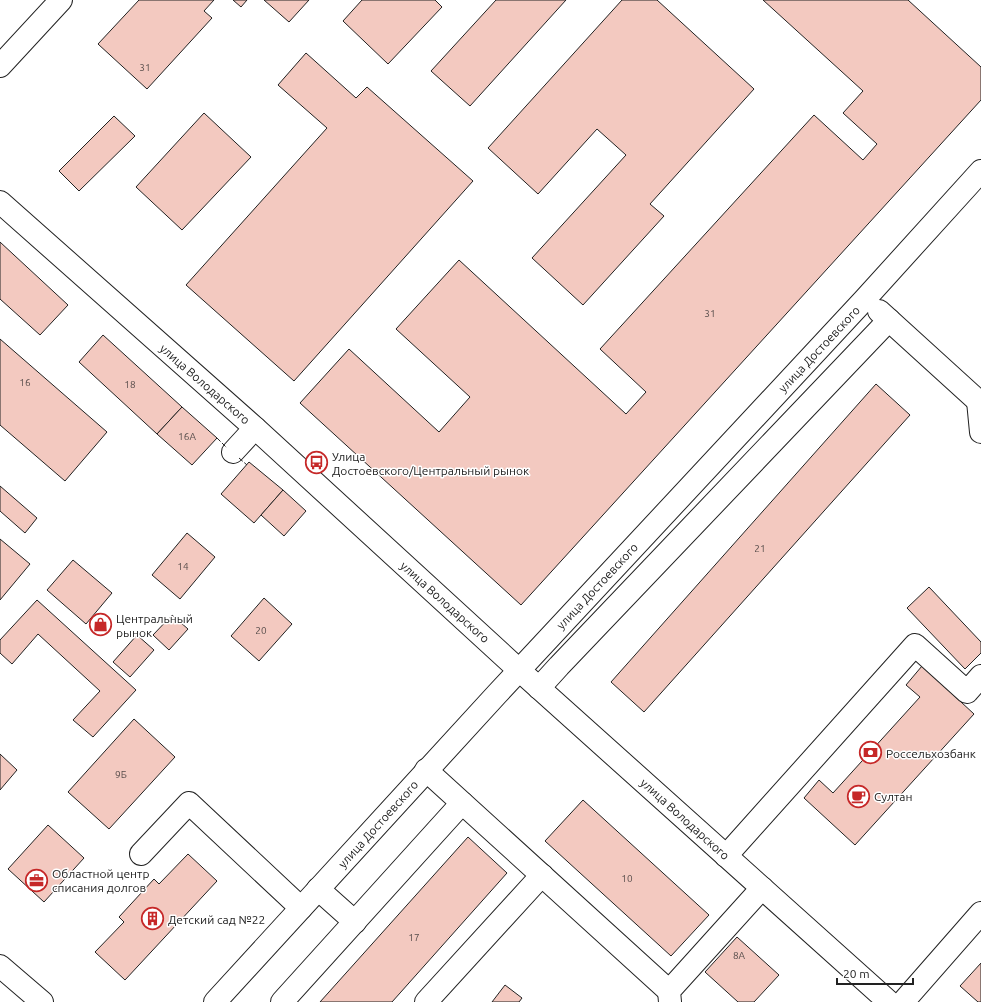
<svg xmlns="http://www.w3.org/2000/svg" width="981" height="1002" viewBox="0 0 981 1002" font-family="Ubuntu,sans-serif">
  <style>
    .building { fill: #f3c9c0; stroke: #222 }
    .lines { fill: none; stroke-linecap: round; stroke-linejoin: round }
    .minor-casing { stroke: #222; stroke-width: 24 }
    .minor { stroke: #fff; stroke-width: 22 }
    .fence { stroke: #222; stroke-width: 1; stroke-dasharray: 5 2; stroke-linecap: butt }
    .labels { text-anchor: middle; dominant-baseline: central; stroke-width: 3; stroke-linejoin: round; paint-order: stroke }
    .number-label { font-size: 10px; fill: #564c4a }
    .street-label { font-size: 12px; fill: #222; stroke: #fff }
    .poi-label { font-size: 12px; fill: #222; stroke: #fff; text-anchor: start }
  </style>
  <rect width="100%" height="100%" fill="#fff"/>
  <!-- building -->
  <g class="building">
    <path d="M139,0H214L204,11L212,18L147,89L98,44Z"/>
    <path d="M233,0H247L241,7Z"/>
    <path d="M264,0H309L289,22Z"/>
    <path d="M362,0H435L442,7L388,64L343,21Z"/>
    <path d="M496,0H566L470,106L431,71Z"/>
    <path d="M622,0H657L754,89L650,204L664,216L583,305L532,258L626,155L597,129L538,194L488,148Z"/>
    <path d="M763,0H908L981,67V100L521,605L300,403L349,349L439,432L470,397L396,329L459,260L626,414L646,392L600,349L814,115L863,160L877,144L843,113L863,91Z"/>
    <path d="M306,53L356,98L367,87L473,181L294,381L186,285L327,128L278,85Z"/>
    <path d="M204,113L251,157L182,230L136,187Z"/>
    <path d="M114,116L135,136L79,191L59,171Z"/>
    <path d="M0,242L68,305L40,335L0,299Z"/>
    <path d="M103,335L182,407L157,434L79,362Z"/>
    <path d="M0,339L107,432L65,481L0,425Z"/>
    <path d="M876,384L910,415L644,712L611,682Z"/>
    <path d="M182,407L217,438L192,465L157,434Z"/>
    <path d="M249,462L283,490L254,523L221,494Z"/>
    <path d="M0,486L37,518L25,533L0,511Z"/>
    <path d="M283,490L306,511L284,536L261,515Z"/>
    <path d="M187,533L215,557L180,599L152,575Z"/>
    <path d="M0,539L30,564L0,600Z"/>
    <path d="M73,560L112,593L86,624L47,590Z"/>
    <path d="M929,587L981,642V653L965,669L907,608Z"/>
    <path d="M264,598L292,624L259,661L231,636Z"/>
    <path d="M37,600L136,690L93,737L73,720L100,691L38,634L12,664L0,653V640Z"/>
    <path d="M172,615L188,629L169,650L153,635Z"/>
    <path d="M137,635L154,650L130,677L113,662Z"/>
    <path d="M922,666L974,714L855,845L804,798L819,780L833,793L920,697L906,685Z"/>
    <path d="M134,719L175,757L109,829L68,792Z"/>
    <path d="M0,754L17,770L0,790Z"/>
    <path d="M583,800L709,915L671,956L545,841Z"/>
    <path d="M48,825L84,858L44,902L8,869Z"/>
    <path d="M468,837L507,873L392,1002H320Z"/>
    <path d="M188,854L217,881L125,980L95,952L124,922L119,917L154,879L159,884Z"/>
    <path d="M737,937L779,975L754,1002H738L705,972Z"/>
    <path d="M981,963V1002H978L960,986Z"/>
    <path d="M505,985L522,998L519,1002H492Z"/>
  </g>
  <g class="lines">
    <defs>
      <g id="minor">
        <path d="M0,66L61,0"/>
        <path d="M0,202L255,428L519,670L889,1002"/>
        <path d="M879,311L978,401H981"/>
        <path d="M978,401L981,432"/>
        <path d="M233,452L255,428"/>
        <path d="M539,688L559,666L889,320"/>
        <path d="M426,770L669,991"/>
        <path d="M141,854L189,803L301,908"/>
        <path d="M726,856L915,645L967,692L981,676"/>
        <path d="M318,889L355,922"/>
        <path d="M0,966L42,1002"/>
        <path d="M215,1002L497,694L865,299L981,171"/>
        <path d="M282,1002L462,803"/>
        <path d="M426,1002L542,875"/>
        <path d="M670,1002L669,991L762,888"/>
        <path d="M903,1002L981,913"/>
      </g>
    </defs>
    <!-- minor casing -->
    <use href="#minor" class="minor-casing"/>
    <!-- minor -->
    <use href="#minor" class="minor"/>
    <!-- fence -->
    <g class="fence">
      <path d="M217,438L227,448"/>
      <path d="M239,458L247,465"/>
    </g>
  </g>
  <!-- icons -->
  <defs>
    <symbol id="bus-ring" viewBox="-11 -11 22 22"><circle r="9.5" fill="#fff" stroke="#c62828" stroke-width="1.5"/><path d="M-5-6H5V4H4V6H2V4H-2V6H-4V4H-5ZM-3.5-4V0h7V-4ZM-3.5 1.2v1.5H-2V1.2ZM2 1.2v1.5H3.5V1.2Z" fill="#c62828"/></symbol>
    <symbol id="shop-ring" viewBox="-11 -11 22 22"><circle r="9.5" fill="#fff" stroke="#c62828" stroke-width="1.5"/><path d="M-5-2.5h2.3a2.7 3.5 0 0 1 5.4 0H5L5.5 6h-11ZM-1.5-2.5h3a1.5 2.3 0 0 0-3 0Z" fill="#c62828"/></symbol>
    <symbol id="bank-ring" viewBox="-11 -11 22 22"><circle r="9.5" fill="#fff" stroke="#c62828" stroke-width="1.5"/><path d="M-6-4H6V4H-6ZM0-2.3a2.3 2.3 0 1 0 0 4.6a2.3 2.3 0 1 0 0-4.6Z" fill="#c62828"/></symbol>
    <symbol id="cafe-ring" viewBox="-11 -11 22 22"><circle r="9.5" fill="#fff" stroke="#c62828" stroke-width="1.5"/><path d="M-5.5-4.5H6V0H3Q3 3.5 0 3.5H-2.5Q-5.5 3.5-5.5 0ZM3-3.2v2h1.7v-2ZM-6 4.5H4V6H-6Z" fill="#c62828"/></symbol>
    <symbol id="office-ring" viewBox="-11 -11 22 22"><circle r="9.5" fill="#fff" stroke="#c62828" stroke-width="1.5"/><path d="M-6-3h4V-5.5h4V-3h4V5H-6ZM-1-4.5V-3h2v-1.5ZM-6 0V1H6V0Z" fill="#c62828"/></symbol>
    <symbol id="building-ring" viewBox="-11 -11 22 22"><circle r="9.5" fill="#fff" stroke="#c62828" stroke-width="1.5"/><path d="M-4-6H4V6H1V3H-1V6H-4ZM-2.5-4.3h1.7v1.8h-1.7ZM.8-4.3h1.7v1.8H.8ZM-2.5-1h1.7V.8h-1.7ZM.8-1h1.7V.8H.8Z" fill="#c62828"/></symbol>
  </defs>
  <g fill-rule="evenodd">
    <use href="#bus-ring" x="304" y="450" width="25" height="25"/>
    <use href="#shop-ring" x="88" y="612" width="25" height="25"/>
    <use href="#bank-ring" x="858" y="740" width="25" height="25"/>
    <use href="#cafe-ring" x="846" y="784" width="25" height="25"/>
    <use href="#office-ring" x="24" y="868" width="25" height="25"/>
    <use href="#building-ring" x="140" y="906" width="25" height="25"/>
  </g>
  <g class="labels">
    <!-- number labels -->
    <g class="number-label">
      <text x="145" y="67">31</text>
      <text x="710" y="313">31</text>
      <text x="25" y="382">16</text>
      <text x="130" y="384">18</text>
      <text x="187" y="436">16А</text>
      <text x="760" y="548">21</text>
      <text x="183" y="566">14</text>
      <text x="261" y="630">20</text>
      <text x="121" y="774">9Б</text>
      <text x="627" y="878">10</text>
      <text x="414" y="937">17</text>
      <text x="739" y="955">8А</text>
    </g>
    <!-- street labels -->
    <g class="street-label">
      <text transform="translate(819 349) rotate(-47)">улица Достоевского</text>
      <text transform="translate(205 384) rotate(41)">улица Володарского</text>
      <text transform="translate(597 586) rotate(-47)">улица Достоевского</text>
      <text transform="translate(445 602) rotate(42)">улица Володарского</text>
      <text transform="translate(685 819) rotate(42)">улица Володарского</text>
      <text transform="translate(378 824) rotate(-48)">улица Достоевского</text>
    </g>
    <!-- poi labels -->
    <g class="poi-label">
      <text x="332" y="456">Улица<tspan x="332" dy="14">Достоевского/Центральный рынок</tspan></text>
      <text x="116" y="618">Центральный<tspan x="116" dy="14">рынок</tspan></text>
      <text x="886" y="753">Россельхозбанк</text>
      <text x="874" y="796">Султан</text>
      <text x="52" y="873">Областной центр<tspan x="52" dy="14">списания долгов</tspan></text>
      <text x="168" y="919">Детский сад №22</text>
    </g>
  </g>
  <!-- scale -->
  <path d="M837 978v6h76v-6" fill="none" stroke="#222222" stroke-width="2"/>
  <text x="843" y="978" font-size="12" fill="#222222" stroke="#ffffff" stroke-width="3" paint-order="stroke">20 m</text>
</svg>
